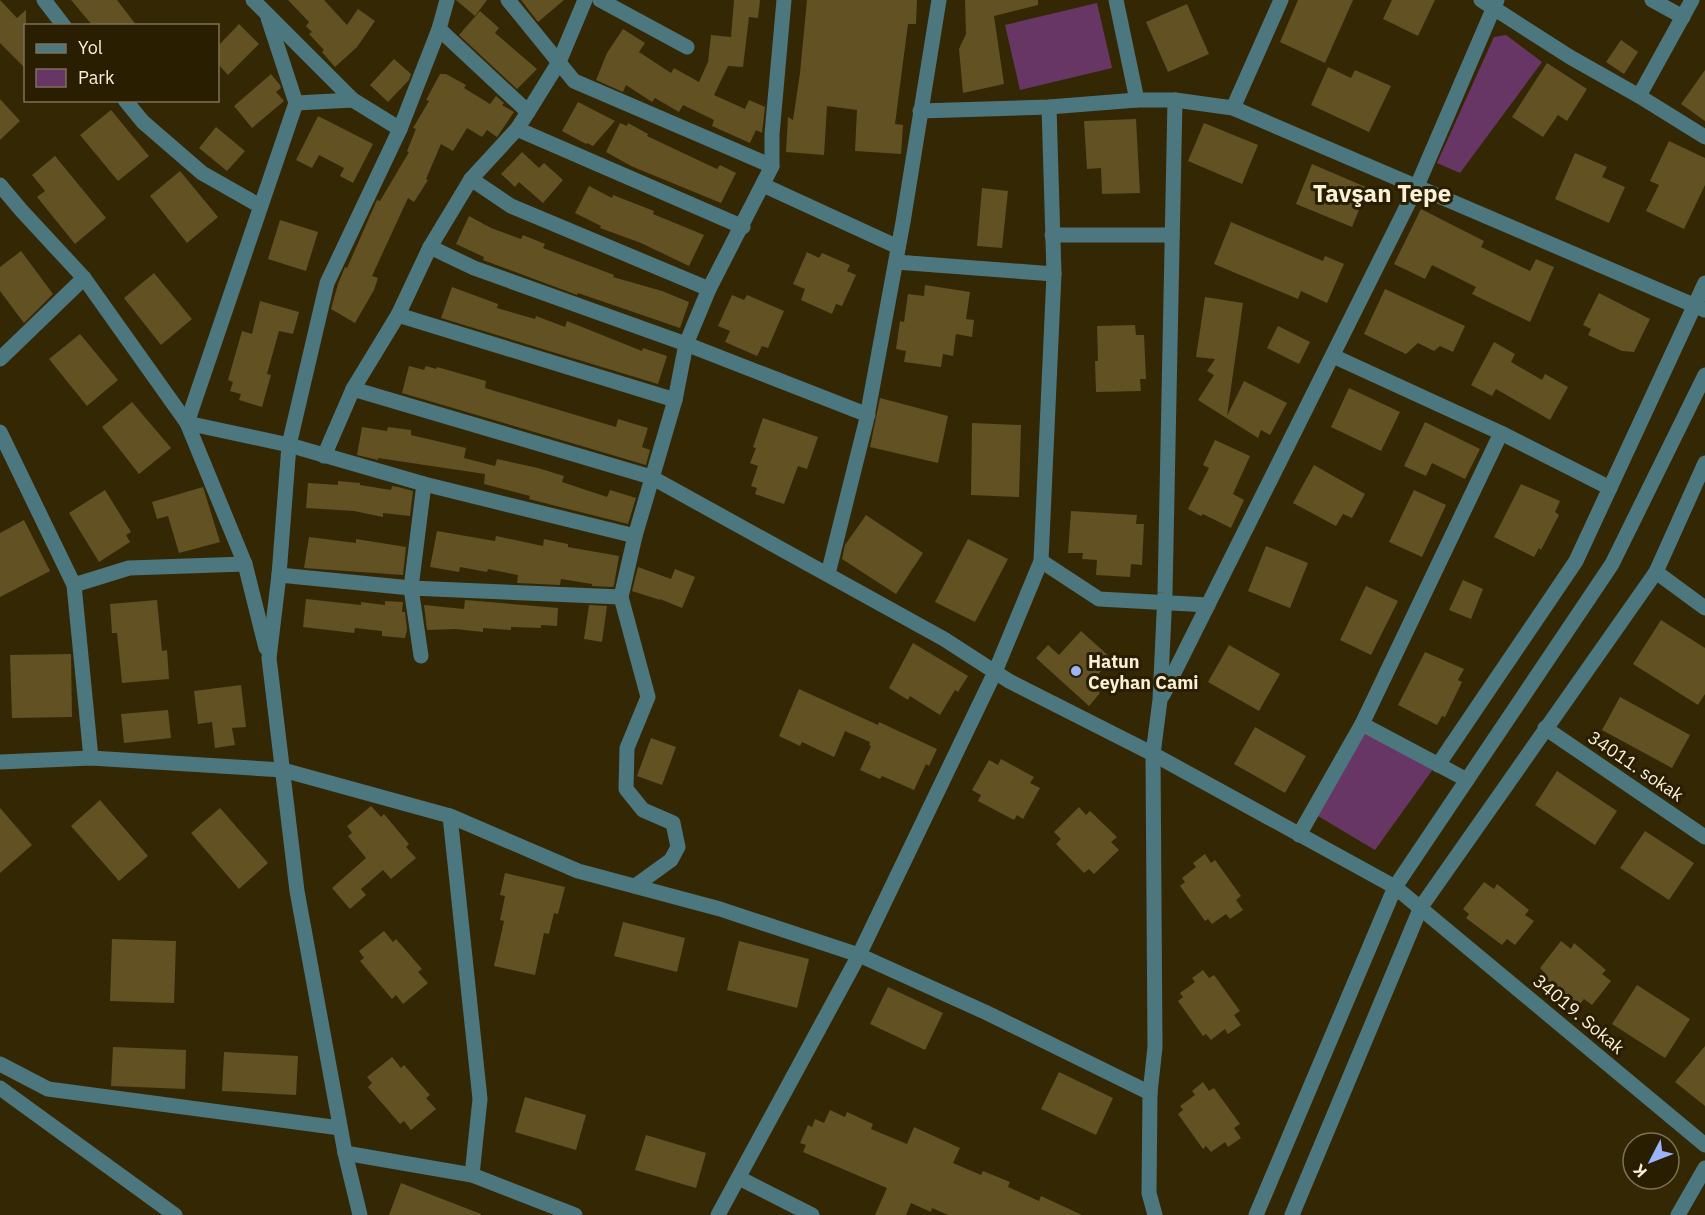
<svg xmlns="http://www.w3.org/2000/svg" width="1705" height="1215" viewBox="0 0 1705 1215" font-family="'IBM Plex Sans',sans-serif">
  <style>
    .green { fill: #683665 }
    .building { fill: #615123 }
    .lines { fill: none; stroke-linecap: round; stroke-linejoin: round }
    .minor { stroke: #4c777f; stroke-width: 15 }
    .poi-dot { fill: #9bb4fd; stroke: #2a1e00; stroke-width: 2 }
    .labels { text-anchor: middle; dominant-baseline: central; stroke-width: 6; stroke-linejoin: round; paint-order: stroke }
    .poi-label { font-size: 18px; font-weight: bold; fill: #f9f0d7; stroke: #2a1e00; text-anchor: start }
    .street-label { font-size: 18px; fill: #f9f0d7; stroke: #2a1e00 }
    .district-label { font-size: 24px; font-weight: bold; fill: #f9f0d7; stroke: #2a1e00 }
  </style>
  <rect width="100%" height="100%" fill="#342804"/>
  <!-- green -->
  <g class="green">
    <path d="M1097,3L1112,68L1020,90L1005,25Z"/>
    <path d="M1506,35L1542,62L1460,173L1437,163L1494,37Z"/>
    <path d="M1364,729L1433,769L1375,850L1318,816Z"/>
  </g>
  <!-- building -->
  <g class="building">
    <path d="M0,0L17,18L26,10V69L0,43Z"/>
    <path d="M71,0H117L137,26H93Z"/>
    <path d="M288,0H324L347,25L358,9L375,21L357,47L335,67L322,52L324,50L309,34L312,32L306,26L309,22Z"/>
    <path d="M456,0H487L475,16Z"/>
    <path d="M521,0H564L538,22Z"/>
    <path d="M734,0H760L758,18L749,17L743,67L728,66L714,95L745,109L749,100L765,107L762,133L756,130L750,143L712,126L714,120L683,105L679,112L655,98L652,102L626,85L623,92L596,80L607,53L623,29L645,43L639,52L671,73L674,68L699,82L708,62L711,35L731,37Z"/>
    <path d="M807,0H917L916,24H908L895,124L903,125L901,154L855,151L857,110L827,106L824,155L786,152L788,117L793,120L800,73Z"/>
    <path d="M965,0H1038V5L994,16L1004,84L963,93L959,49L966,34Z"/>
    <path d="M1298,0H1353L1325,63L1280,42Z"/>
    <path d="M1392,0H1435L1418,36L1383,19Z"/>
    <path d="M1187,4L1209,54L1168,72L1146,22Z"/>
    <path d="M480,11L499,28L495,33L537,69L517,89L459,35Z"/>
    <path d="M239,24L259,44L228,75L218,64V46Z"/>
    <path d="M1621,40L1638,52L1624,74L1606,62Z"/>
    <path d="M394,59L411,74L409,80L388,102L370,85Z"/>
    <path d="M1547,63L1587,89L1567,121L1558,115L1543,137L1512,117Z"/>
    <path d="M1328,67L1351,78L1355,70L1391,86L1369,132L1311,105Z"/>
    <path d="M1705,70V121L1681,104Z"/>
    <path d="M271,74L280,85L281,88L276,92L284,101L252,128L234,106Z"/>
    <path d="M440,74H446L466,85L464,88L490,104L496,96L504,103L502,105L514,112L497,137L487,130L482,137L467,128L453,151L441,144L426,179L428,180L414,202L408,198L372,276L378,278L374,290L355,323L331,309L338,284L345,267L347,268L377,200L380,201L409,152L407,151L416,129L413,128L429,101L426,100Z"/>
    <path d="M0,99L20,121L0,140Z"/>
    <path d="M578,102L615,121L593,146L587,143L586,144L562,131Z"/>
    <path d="M111,110L149,156L118,181L80,135Z"/>
    <path d="M318,116L373,144L353,183L340,176L344,168L319,155L312,168L296,160Z"/>
    <path d="M1136,119L1140,193L1102,194L1101,168L1087,169L1084,121Z"/>
    <path d="M620,123L627,126L628,123L648,134L647,136L717,169L720,165L736,173L721,203L631,166L606,152Z"/>
    <path d="M1204,123L1258,145L1242,184L1188,161Z"/>
    <path d="M216,127L245,151L227,171L199,148Z"/>
    <path d="M1669,141L1705,158V185L1684,229L1646,211L1659,185L1650,181Z"/>
    <path d="M522,152L539,168L544,163L563,180L543,203L519,182L515,187L501,174Z"/>
    <path d="M1575,153L1607,167L1602,177L1625,187L1609,223L1555,199Z"/>
    <path d="M55,156L106,218L75,244L37,197L45,191L32,175Z"/>
    <path d="M1312,164L1368,188L1352,227L1296,204Z"/>
    <path d="M180,171L218,217L187,243L150,196Z"/>
    <path d="M589,186L612,198L613,195L654,211L653,214L704,235L689,266L641,243L600,228L601,226L575,213Z"/>
    <path d="M982,188L1008,191L1002,248L977,246Z"/>
    <path d="M1421,209L1484,241L1481,247L1530,271L1536,259L1554,267L1530,322L1472,294L1476,287L1432,265L1425,279L1394,264Z"/>
    <path d="M469,216L491,228L521,239L523,235L545,244L543,248L614,275L613,277L662,291L689,302L680,328L578,293L577,295L483,260L484,257L456,244Z"/>
    <path d="M280,220L318,232L306,271L268,259Z"/>
    <path d="M1231,222L1323,261L1325,256L1344,264L1327,303L1301,291L1298,299L1214,264Z"/>
    <path d="M21,251L53,294L24,323L0,291V267Z"/>
    <path d="M807,252L819,258L822,253L850,265L847,271L856,275L842,306L836,304L832,314L801,300L805,289L793,284Z"/>
    <path d="M154,273L192,319L161,345L124,298Z"/>
    <path d="M925,285L970,292L966,319L974,320L972,337L956,334L953,356L943,354L941,367L904,362L906,351L896,349L900,321L904,322L908,294L924,296Z"/>
    <path d="M452,287L498,304L497,308L535,319L536,316L565,327L567,321L642,351L643,348L667,356L658,384L441,318Z"/>
    <path d="M1385,289L1465,326L1453,352L1440,346L1434,351L1418,343L1406,354L1364,334Z"/>
    <path d="M1599,293L1650,319L1634,352L1622,351L1588,335L1591,329L1583,325Z"/>
    <path d="M732,295L744,300L747,295L784,311L768,348L762,346L757,356L725,342L730,331L718,326Z"/>
    <path d="M1205,297L1243,303L1227,416L1244,381L1287,403L1270,435L1261,430L1258,438L1198,400L1214,375L1207,371L1215,359L1196,357Z"/>
    <path d="M260,301L299,312L293,334L279,331L267,374L271,375L262,407L239,400L241,394L230,391L233,382L228,380L242,331L252,334Z"/>
    <path d="M1135,325L1136,335H1144L1146,379H1140L1141,391L1096,392L1095,361H1098L1097,326Z"/>
    <path d="M1278,326L1310,342L1299,364L1267,348Z"/>
    <path d="M80,334L118,380L87,406L49,359Z"/>
    <path d="M1494,342L1515,354L1511,362L1542,380L1545,374L1568,387L1550,420L1496,389L1492,396L1471,385Z"/>
    <path d="M409,366L424,370L426,366L436,369L437,367L486,381L485,388L616,427L618,419L648,428L642,447L650,450L646,465L402,393Z"/>
    <path d="M1349,388L1400,412L1381,451L1331,427Z"/>
    <path d="M880,398L948,416L938,463L870,447Z"/>
    <path d="M132,402L171,448L139,474L102,427Z"/>
    <path d="M763,418L818,437L807,469L798,466L784,504L755,494L757,488L751,486L758,466L750,463L756,448L753,447Z"/>
    <path d="M1425,422L1480,449L1465,479L1432,463L1426,476L1404,466Z"/>
    <path d="M972,423L1021,425L1019,497L971,495Z"/>
    <path d="M362,427L387,431L388,427L411,430V435L466,448L464,458L495,466L497,459L538,468L564,476L562,482L607,497L610,490L636,498L628,524L556,506L529,499L530,496L484,484L485,474L378,458V460L357,455Z"/>
    <path d="M1215,440L1250,456L1233,494L1244,500L1231,528L1203,514L1201,516L1188,509L1209,468L1203,465Z"/>
    <path d="M1314,465L1365,494L1352,518L1343,514L1336,526L1293,503Z"/>
    <path d="M338,481L360,483V485L391,490L392,486L398,487L413,491L410,516L383,513V517L354,511L306,508L308,483L338,485Z"/>
    <path d="M1521,484L1560,501L1555,512L1559,515L1541,550L1539,548L1534,557L1494,537Z"/>
    <path d="M203,487L220,542L179,553L168,516L157,519L152,502Z"/>
    <path d="M105,490L131,532L126,535L130,542L99,562L69,513Z"/>
    <path d="M1414,490L1446,505L1422,557L1389,542Z"/>
    <path d="M1071,511L1137,515L1136,524H1144L1142,565L1131,564L1130,577L1096,575L1097,560L1082,559L1083,553H1068Z"/>
    <path d="M866,515L923,553L896,594L842,559L845,545Z"/>
    <path d="M24,520L50,571L0,597V533Z"/>
    <path d="M437,531L495,541L496,536L543,546L544,539L568,544V547L619,556L614,585L613,587L592,586V584L561,579L560,585L517,583L518,575L488,569L487,572L460,567L459,572L430,567Z"/>
    <path d="M309,537L356,543V539L406,547L403,575L304,568Z"/>
    <path d="M968,539L1008,559L975,622L935,602Z"/>
    <path d="M1266,546L1308,563L1290,608L1248,591Z"/>
    <path d="M638,567L671,579L675,569L695,577L682,608L660,599V600L632,591Z"/>
    <path d="M1463,580L1483,589L1471,619L1449,610Z"/>
    <path d="M1366,586L1398,601L1371,655L1340,640Z"/>
    <path d="M306,599L361,605V602L385,605V601L403,602L402,612H405L407,630L405,638L382,636V631L355,628L354,633L303,627Z"/>
    <path d="M157,600L162,651L167,650L169,679L122,683L117,633H112L110,604Z"/>
    <path d="M465,600L558,608L557,626L541,625V628L511,627V630L483,628V632L455,629L427,630L424,605L464,609Z"/>
    <path d="M589,605L607,606L602,642L584,639Z"/>
    <path d="M1661,620L1705,648V694L1698,705L1633,664Z"/>
    <path d="M1081,631L1112,659L1090,683L1100,693L1089,706L1036,658L1048,645L1059,655Z"/>
    <path d="M913,643L968,676L958,692L955,690L940,715L910,696L908,700L889,688Z"/>
    <path d="M1229,645L1280,674L1259,711L1208,682Z"/>
    <path d="M1425,652L1464,669L1458,680L1462,682L1445,717L1442,716L1437,725L1398,705Z"/>
    <path d="M71,654L72,717L12,718L10,655Z"/>
    <path d="M241,685L246,727L232,728L235,745L215,748L212,722L198,724L194,691Z"/>
    <path d="M799,689L878,725L879,722L937,749L929,766L926,764L914,790L882,776L880,779L860,770L871,746L869,745L870,742L845,731L834,757L802,742L800,746L779,736Z"/>
    <path d="M1620,697L1690,735L1672,768L1602,730Z"/>
    <path d="M168,710L171,738L124,743L121,714Z"/>
    <path d="M1255,727L1306,756L1285,793L1234,764Z"/>
    <path d="M651,738L676,747L662,785L637,776Z"/>
    <path d="M1001,759L1034,777L1030,783L1040,788L1023,819L1017,815L1014,820L978,801L981,795L972,790L989,760L998,765Z"/>
    <path d="M1557,771L1617,811L1595,845L1535,805Z"/>
    <path d="M100,800L148,856L119,881L71,826Z"/>
    <path d="M371,806L381,817L384,814L409,844L406,847L416,858L391,879L383,870L361,889L366,895L350,909L332,888L366,858L348,836L352,833L347,826Z"/>
    <path d="M1079,807L1086,815L1090,811L1117,837L1111,842L1119,850L1094,874L1089,869L1084,873L1056,844L1061,839L1054,832Z"/>
    <path d="M0,808L32,845L0,873Z"/>
    <path d="M220,808L268,863L239,889L191,833Z"/>
    <path d="M1645,831L1694,863L1669,900L1620,868Z"/>
    <path d="M1205,854L1211,863L1215,860L1241,896L1236,900L1243,910L1230,919L1226,914L1212,924L1208,919L1205,921L1180,886L1185,882L1182,878L1196,867L1193,863Z"/>
    <path d="M505,873L565,887L558,914L554,913L549,934L544,933L535,975L494,966L504,921L500,920L505,896L500,895Z"/>
    <path d="M1484,882L1494,889L1497,884L1529,910L1525,915L1534,921L1515,945L1507,939L1502,945L1466,918L1469,914L1463,909Z"/>
    <path d="M623,922L685,938L677,972L614,956Z"/>
    <path d="M384,931L393,942L396,939L422,969L418,972L428,983L403,1004L396,995L392,999L360,961L364,958L359,951Z"/>
    <path d="M112,939L176,941L174,1003L110,1001Z"/>
    <path d="M739,941L809,959L797,1008L727,990Z"/>
    <path d="M1561,941L1571,949L1574,943L1606,970L1602,974L1611,981L1592,1005L1584,999L1579,1005L1543,977L1546,974L1540,968Z"/>
    <path d="M1203,970L1209,978L1214,975L1240,1011L1234,1015L1241,1025L1228,1034L1225,1029L1211,1040L1206,1034L1203,1036L1178,1001L1183,997L1180,993L1195,982L1192,978Z"/>
    <path d="M1637,985L1690,1019L1665,1058L1612,1024Z"/>
    <path d="M888,987L943,1013L925,1050L870,1024Z"/>
    <path d="M1705,1046V1106L1675,1082Z"/>
    <path d="M113,1047L186,1050L185,1089L111,1086Z"/>
    <path d="M224,1052L298,1056L296,1095L222,1091Z"/>
    <path d="M392,1057L401,1068L404,1065L430,1095L426,1098L436,1109L411,1130L404,1121L400,1124L368,1087L372,1083L367,1077Z"/>
    <path d="M1059,1072L1113,1098L1096,1135L1041,1109Z"/>
    <path d="M1203,1082L1209,1091L1214,1088L1240,1124L1234,1128L1241,1138L1228,1147L1225,1142L1211,1152L1206,1146L1203,1149L1178,1114L1183,1110L1180,1106L1195,1095L1192,1091Z"/>
    <path d="M525,1097L586,1115L576,1150L515,1132Z"/>
    <path d="M830,1110L845,1117L847,1112L873,1124L871,1129L907,1144L914,1127L960,1148L953,1163L981,1175L983,1171L1010,1182L1008,1187L1039,1201L1041,1196L1082,1215H948L932,1208L931,1212L911,1203L906,1215H875L887,1188L803,1152L806,1145L800,1143L808,1125L812,1127L815,1119L824,1123Z"/>
    <path d="M646,1135L706,1153L696,1188L635,1170Z"/>
    <path d="M401,1183L481,1214V1215H389Z"/>
  </g>
  <g class="lines">
    <!-- minor -->
    <g class="minor">
      <path d="M44,0L64,26"/>
      <path d="M253,0L353,100L400,129"/>
      <path d="M508,0L574,81L772,166"/>
      <path d="M600,0L687,47"/>
      <path d="M1116,0L1137,100"/>
      <path d="M1481,0L1570,57L1639,96L1705,137"/>
      <path d="M1652,0L1683,17"/>
      <path d="M268,18L296,103"/>
      <path d="M439,29L528,112"/>
      <path d="M1639,96L1692,0"/>
      <path d="M125,100L143,122L202,173L260,206"/>
      <path d="M1233,108L1281,0"/>
      <path d="M920,111L1049,107L1137,100H1175L1233,108L1705,310"/>
      <path d="M517,129L743,227"/>
      <path d="M471,179L511,206L709,289"/>
      <path d="M0,185L21,210L84,278L187,423L245,564L266,648"/>
      <path d="M763,185L898,247"/>
      <path d="M1052,235H1172"/>
      <path d="M430,247L474,268L686,344L868,415"/>
      <path d="M896,262L1054,274"/>
      <path d="M398,315L675,400"/>
      <path d="M1333,356L1501,433L1610,488"/>
      <path d="M0,359L84,278"/>
      <path d="M353,389L651,477L944,639L1009,681L1153,754L1395,887L1705,1145"/>
      <path d="M187,423L289,445L424,484L635,536"/>
      <path d="M187,423L296,103L353,100"/>
      <path d="M0,432L74,585L91,758"/>
      <path d="M324,456L353,389L398,315L430,247L471,179L517,129L528,112L559,62L585,0"/>
      <path d="M1041,561L1099,599L1208,605"/>
      <path d="M1656,572L1705,608"/>
      <path d="M828,574L866,422L903,222L939,0"/>
      <path d="M279,575L411,588L621,597"/>
      <path d="M74,585L129,568L245,564"/>
      <path d="M421,656L411,588L424,484"/>
      <path d="M1163,695L1417,186L1497,0"/>
      <path d="M1362,724L1467,780"/>
      <path d="M1545,728L1705,837"/>
      <path d="M0,762L91,758L283,770L450,816L578,871L720,909L859,955L985,1012L1150,1093"/>
      <path d="M1438,765L1576,561L1705,283"/>
      <path d="M450,816L480,1099L472,1175"/>
      <path d="M1299,835L1362,724L1501,433"/>
      <path d="M635,886L671,860L678,847L673,823L643,810L626,789L627,748L648,697L621,597L635,536L675,400L686,344L709,289L772,166V134L784,0"/>
      <path d="M0,1064L48,1089L340,1128"/>
      <path d="M0,1088L175,1215"/>
      <path d="M345,1153L472,1175L575,1215"/>
      <path d="M739,1178L812,1215"/>
      <path d="M360,1215L345,1153L297,891L269,658L279,575L289,445L327,283L400,129L439,29L447,0"/>
      <path d="M718,1215L859,955L995,672L1041,561L1054,274L1049,107"/>
      <path d="M1155,1215L1149,1193L1150,1093L1155,1047L1153,754L1160,700L1165,593L1175,100"/>
      <path d="M1256,1215L1395,887L1612,564L1705,375"/>
      <path d="M1292,1215L1421,907L1656,572L1705,463"/>
      <path d="M1678,1215L1705,1168"/>
    </g>
  </g>
  <!-- markers -->
  <circle class="poi-dot" cx="1076" cy="671" r="6"/>
  <g class="labels">
    <!-- poi labels -->
    <g class="poi-label">
      <text x="1088" y="661">Hatun<tspan x="1088" dy="21">Ceyhan Cami</tspan></text>
    </g>
    <!-- street labels -->
    <g class="street-label">
      <text transform="translate(1636 766) rotate(34)">34011. sokak</text>
      <text transform="translate(1579 1014) rotate(40)">34019. Sokak</text>
    </g>
    <!-- district labels -->
    <g class="district-label">
      <text x="1382" y="193">Tavşan Tepe</text>
    </g>
  </g>
  <!-- legend -->
  <rect x="24" y="24" width="195" height="78" fill="#2a1e00" stroke="#7d7256" stroke-width="1.5"/>
  <rect x="36" y="44" width="30" height="9" fill="#4c777f" stroke="#7d7256" stroke-width="1.5"/>
  <text x="78" y="54" font-size="18" fill="#f9f0d7">Yol</text>
  <rect x="36" y="69" width="30" height="18" fill="#683665" stroke="#7d7256" stroke-width="1.5"/>
  <text x="78" y="84" font-size="18" fill="#f9f0d7">Park</text>
  <!-- north arrow -->
  <g transform="translate(1651 1161) rotate(228)"><circle r="28" fill="#2a1e00" stroke="#7d7256" stroke-width="1.5"/>
  <path d="M0-4.5L10 22L0 15L-10 22Z" fill="#9bb4fd"/>
  <text y="-9" font-size="16" font-weight="bold" text-anchor="middle" fill="#f9f0d7">K</text>
  </g>
</svg>
